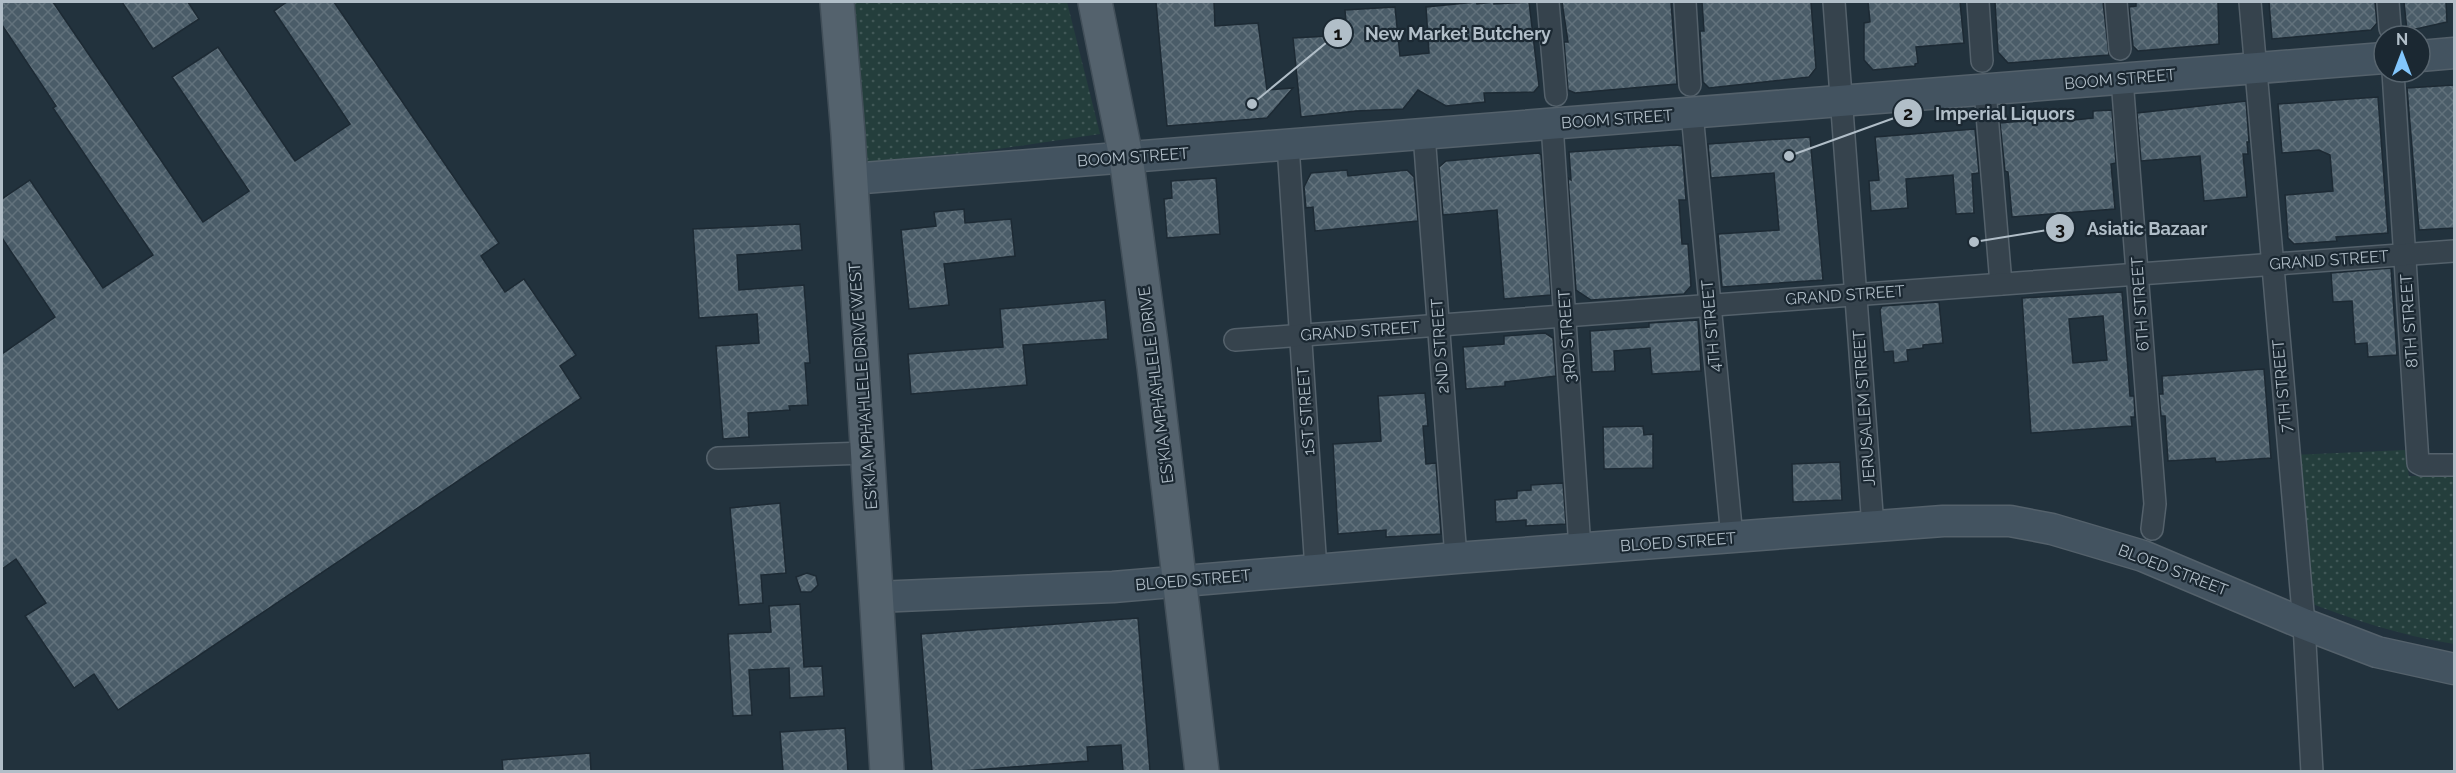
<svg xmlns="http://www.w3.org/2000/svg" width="2456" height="773" viewBox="0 0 2456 773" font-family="Raleway,sans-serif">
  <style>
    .grass { fill: url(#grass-dots) }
    .building { fill: url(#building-cross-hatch); stroke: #1d2a34; stroke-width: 1.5; fill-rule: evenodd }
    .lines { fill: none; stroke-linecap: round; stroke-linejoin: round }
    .minor-casing { stroke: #54616b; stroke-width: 24 }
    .secondary-casing { stroke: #54616b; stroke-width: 33 }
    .primary-casing { stroke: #424f59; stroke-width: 36 }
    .minor { stroke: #36434d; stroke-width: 21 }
    .secondary { stroke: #435360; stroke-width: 30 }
    .primary { stroke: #54626d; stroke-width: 33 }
    .labels { text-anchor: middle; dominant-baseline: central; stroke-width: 4.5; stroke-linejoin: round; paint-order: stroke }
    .street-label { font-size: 16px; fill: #b1bec8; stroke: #1b2832 }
    .leader { fill: none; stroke: #b1bec8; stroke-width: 2 }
    .callout-dot { fill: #b1bec8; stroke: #1b2832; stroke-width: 2 }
    .mark-label { font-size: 18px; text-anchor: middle; font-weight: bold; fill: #111 }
    .callout-label { font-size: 18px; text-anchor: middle; font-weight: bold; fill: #b1bec8; stroke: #1b2832; stroke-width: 4.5; stroke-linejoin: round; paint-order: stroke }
  </style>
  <defs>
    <pattern id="grass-dots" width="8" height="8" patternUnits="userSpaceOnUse" patternTransform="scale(1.5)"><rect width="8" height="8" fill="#243e3c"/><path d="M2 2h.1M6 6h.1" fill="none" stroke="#415857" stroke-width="1.8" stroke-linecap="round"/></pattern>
    <pattern id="building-cross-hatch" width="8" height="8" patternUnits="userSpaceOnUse" patternTransform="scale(1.5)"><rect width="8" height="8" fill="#4a5c68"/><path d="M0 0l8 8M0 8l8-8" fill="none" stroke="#62727c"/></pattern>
  </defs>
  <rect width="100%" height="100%" fill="#22323d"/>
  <!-- grass -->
  <g class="grass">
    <path d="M853,2H1067L1100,134L985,151L864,162Z"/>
    <path d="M2405,450L2409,476H2454V644C2402,636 2351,619 2302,600L2292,455Z"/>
  </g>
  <!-- building -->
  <g class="building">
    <path d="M2,2H53L203,222L249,191L172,77L218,47L295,161L350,124L274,11L287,2H334L499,243L481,256L505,292L524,279L576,355L560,366L581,398L118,710L94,674L74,688L25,616L46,603L16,559L2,569V354L55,317L2,238V199L30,180L103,288L153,255L53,108L56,106L2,25Z"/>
    <path d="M122,2H188L199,19L153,49Z"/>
    <path d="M1156,2H1214L1215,26L1258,23L1267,90L1293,88L1267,118L1167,126Z"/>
    <path d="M1476,2L1477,4L1494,2V4L1529,2L1539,86L1534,92L1484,93L1485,102L1446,106L1418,90L1403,109L1356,111L1301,117L1293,38L1347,35L1345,10L1395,7L1400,56L1429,53L1426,7Z"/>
    <path d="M1562,2H1671L1677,84L1575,93L1568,90L1564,42H1568Z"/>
    <path d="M1702,2H1811L1816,68L1809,77L1709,88L1703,82L1700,31H1704Z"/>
    <path d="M1868,2H1960L1964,43L1916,47L1918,63L1915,64V66L1873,70L1864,60V23L1870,22Z"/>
    <path d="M1995,2H2103L2109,55L2008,63L1998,52Z"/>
    <path d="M2136,2H2218L2219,44L2138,51L2133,46L2129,7L2136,6Z"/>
    <path d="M2269,2H2375L2377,23L2371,30L2272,39Z"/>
    <path d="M2404,2H2446L2447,22L2407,31Z"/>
    <path d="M2454,85V228L2419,230L2407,88Z"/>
    <path d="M2378,97L2388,233L2336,237L2337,241L2294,244L2288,238L2285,195L2333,191L2330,155L2319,150L2282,153L2278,104Z"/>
    <path d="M2246,101L2249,142H2247L2248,154H2243L2247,197L2204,201L2200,156L2141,161L2137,113Z"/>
    <path d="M2112,110L2116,163L2111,164L2115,209L2012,217L2008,172L2005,171L2000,123L2063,117L2064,121L2093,118V111Z"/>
    <path d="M1975,129L1979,173L1972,174L1974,213L1956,214L1953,175L1906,179L1908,208L1871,211L1869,181L1879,180L1875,137Z"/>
    <path d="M1810,137L1823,280L1722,287L1718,234L1779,230L1774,173L1711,178L1708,144Z"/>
    <path d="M1676,145L1682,146L1686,200H1679L1682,244H1688L1691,286L1684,294L1591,300L1576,290L1568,178L1571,180L1569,152Z"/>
    <path d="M1539,153L1541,155L1551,295L1504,299L1497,210L1443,215L1439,167L1446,161Z"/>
    <path d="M1347,170L1348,176L1407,170L1414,177L1418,221L1315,231L1313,207L1306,208L1304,187L1311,173Z"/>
    <path d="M1216,178L1220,234L1167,238L1164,199L1172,198L1171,181Z"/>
    <path d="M964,209L965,223L1011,219L1015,256L944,264L949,305L909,309L901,230L936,226L934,212Z"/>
    <path d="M800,224L802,250L737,255L739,290L804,285L810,363H805L808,405L789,406L790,410L748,413L749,437L723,439L716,346L759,343L757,314L699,318L693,229Z"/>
    <path d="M2391,268L2397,355L2368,357L2367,343L2355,344L2352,301L2333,302L2331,273Z"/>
    <path d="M2122,292L2130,396H2134L2135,417H2131L2132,426L2031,433L2022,298ZM2103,316L2107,360L2073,363L2069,319Z"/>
    <path d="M1105,300L1108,339L1023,345L1027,385L911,394L908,354L1003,347L1000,309Z"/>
    <path d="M1939,302L1943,343L1923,345V348L1907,350L1908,361L1894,363L1893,351L1884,352L1880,310L1882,306Z"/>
    <path d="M1698,320L1701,371L1652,374L1650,348L1614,351L1615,371L1592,372L1590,331L1649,327V323Z"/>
    <path d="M1545,333L1553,338L1556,376L1505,382V386L1466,389L1463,347L1504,344V336Z"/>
    <path d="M2264,369L2271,458L2216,462L2215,458L2168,461L2165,416H2161L2159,394H2163L2162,376Z"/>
    <path d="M1425,393L1428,426H1423L1426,464L1436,463L1441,534L1386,537V530L1338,534L1333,444L1381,441L1378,396Z"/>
    <path d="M1643,426L1644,435L1653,434V468L1604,469L1603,427Z"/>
    <path d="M1840,462L1842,500L1793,502L1792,464Z"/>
    <path d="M1563,483L1566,524L1526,526V520L1496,522L1495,500L1517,498V491L1531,490V485Z"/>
    <path d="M780,503L786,573L761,575L763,603L739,605L730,508Z"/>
    <path d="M807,573L816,576L818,585L811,592H801L796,577Z"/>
    <path d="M800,604L804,667L822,666L824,696L790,698L789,668L749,670L752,715L733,716L728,634L771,632L769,606Z"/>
    <path d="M1138,618L1150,771H1123L1121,745L1087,747L1088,761L963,771H932L921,634Z"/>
    <path d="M845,728L848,771H783L780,732Z"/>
    <path d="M590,753L591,771H503L502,760Z"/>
  </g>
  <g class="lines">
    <defs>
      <g id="minor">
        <path d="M1548,2L1556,95"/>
        <path d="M1685,2L1690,85"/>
        <path d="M1834,2L1873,527"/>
        <path d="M1978,2L1982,61"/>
        <path d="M2116,2L2120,49"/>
        <path d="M2250,2L2304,624L2312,772"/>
        <path d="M2388,2L2390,28"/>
        <path d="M2393,72L2418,463L2422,465H2454"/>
        <path d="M2122,79L2155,504L2152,529"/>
        <path d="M1985,90L2001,284"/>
        <path d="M1692,113L1732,538"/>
        <path d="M1552,124L1580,549"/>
        <path d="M1424,134L1456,558"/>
        <path d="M1288,145L1316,570"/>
        <path d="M1235,340L2454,251"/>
        <path d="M718,458L866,453"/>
      </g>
      <g id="secondary">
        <path d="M2420,56L2454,53"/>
        <path d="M851,179L2384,58"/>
        <path d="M876,597L1113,587L1456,558L1943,521H2010L2052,529L2143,556L2304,624L2377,652L2454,669"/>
      </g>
      <g id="primary">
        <path d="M837,2L848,134L887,772"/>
        <path d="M1095,2L1126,157L1154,366L1202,772"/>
      </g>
    </defs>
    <!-- minor casing -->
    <use href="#minor" class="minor-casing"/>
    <!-- secondary casing -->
    <use href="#secondary" class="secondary-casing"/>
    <!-- primary casing -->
    <use href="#primary" class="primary-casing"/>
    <!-- minor -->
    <use href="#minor" class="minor"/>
    <!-- secondary -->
    <use href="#secondary" class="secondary"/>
    <!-- primary -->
    <use href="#primary" class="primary"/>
  </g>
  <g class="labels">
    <!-- street labels -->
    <g class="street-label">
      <text transform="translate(2120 79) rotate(-5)">BOOM STREET</text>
      <text transform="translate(1617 119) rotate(-4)">BOOM STREET</text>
      <text transform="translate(1133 157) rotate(-4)">BOOM STREET</text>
      <text transform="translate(2329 260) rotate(-4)">GRAND STREET</text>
      <text transform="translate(1845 295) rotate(-4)">GRAND STREET</text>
      <text transform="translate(2140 304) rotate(-94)">6TH STREET</text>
      <text transform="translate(2409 321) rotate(-94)">8TH STREET</text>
      <text transform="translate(1711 326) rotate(-95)">4TH STREET</text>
      <text transform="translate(1360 331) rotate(-4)">GRAND STREET</text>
      <text transform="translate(1567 336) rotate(-94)">3RD STREET</text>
      <text transform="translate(1440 346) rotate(-94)">2ND STREET</text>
      <text transform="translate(1156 385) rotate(-97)">ES'KIA MPHAHLELE DRIVE</text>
      <text transform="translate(863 386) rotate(-94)">ES'KIA MPHAHLELE DRIVE WEST</text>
      <text transform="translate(2282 386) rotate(-95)">7TH STREET</text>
      <text transform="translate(1864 408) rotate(-94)">JERUSALEM STREET</text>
      <text transform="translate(1306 411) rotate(-94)">1ST STREET</text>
      <text transform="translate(1678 542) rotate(-4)">BLOED STREET</text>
      <text transform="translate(2173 570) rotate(21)">BLOED STREET</text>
      <text transform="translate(1193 580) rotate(-5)">BLOED STREET</text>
    </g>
  </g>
  <!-- callouts -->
  <path class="leader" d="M1252 104L1338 33M1789 156L1908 113M1974 242L2060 228"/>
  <g class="callout-dot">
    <circle cx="1252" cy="104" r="6"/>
    <circle cx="1789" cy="156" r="6"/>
    <circle cx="1974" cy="242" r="6"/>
    <circle cx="1338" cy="33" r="15"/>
    <circle cx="1908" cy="113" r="15"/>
    <circle cx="2060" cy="228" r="15"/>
  </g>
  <g class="mark-label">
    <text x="1338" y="40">1</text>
    <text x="1908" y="120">2</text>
    <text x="2060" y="235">3</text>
  </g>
  <g class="callout-label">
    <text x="1458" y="40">New Market Butchery</text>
    <text x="2005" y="120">Imperial Liquors</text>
    <text x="2147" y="235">Asiatic Bazaar</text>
  </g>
  <!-- border -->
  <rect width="2456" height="773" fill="none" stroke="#b1bec8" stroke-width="6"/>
  <!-- north arrow -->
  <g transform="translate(2402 54)"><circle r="28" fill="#1b2832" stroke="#57646e" stroke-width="1.5"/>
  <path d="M0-4.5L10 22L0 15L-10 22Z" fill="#82c6fc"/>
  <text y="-9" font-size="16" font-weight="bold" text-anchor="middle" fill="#b1bec8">N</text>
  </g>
</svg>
